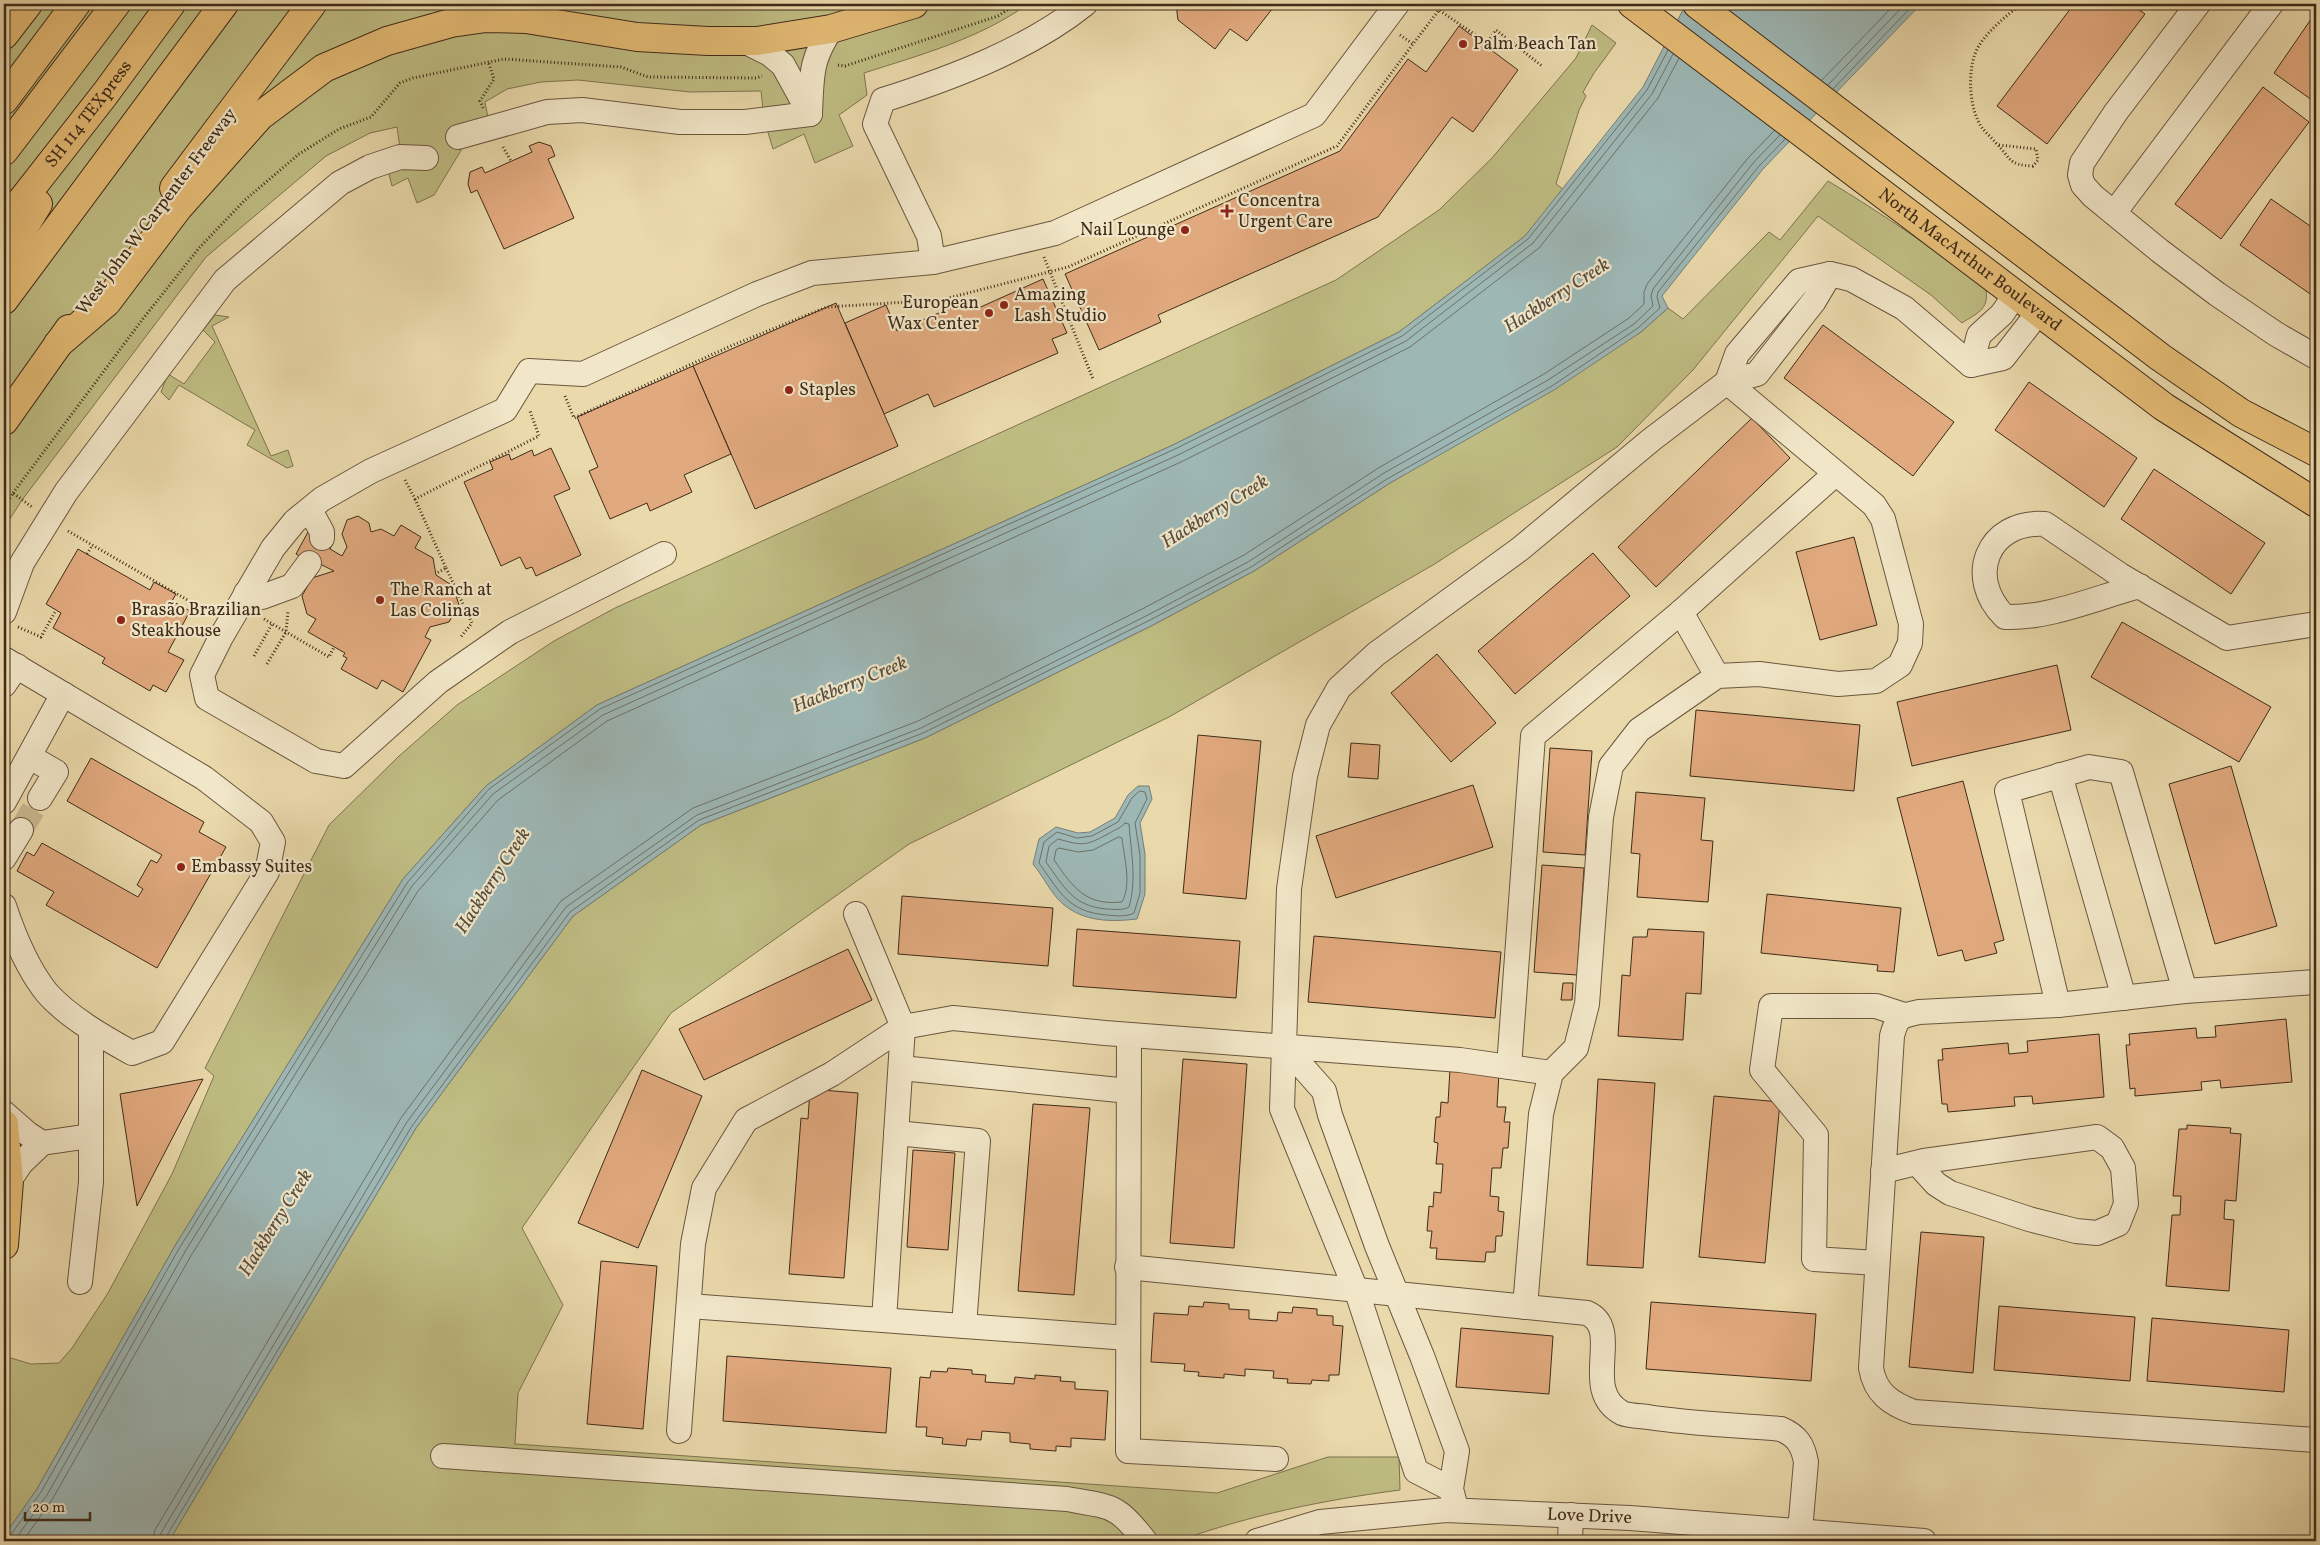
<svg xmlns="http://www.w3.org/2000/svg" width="2320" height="1545" viewBox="0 0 2320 1545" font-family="Vollkorn,serif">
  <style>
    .green { fill: #bfbd83; stroke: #7f744e }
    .water { fill: #9db7b5; stroke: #777f77 }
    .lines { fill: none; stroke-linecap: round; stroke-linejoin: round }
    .shore { stroke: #6e7167; stroke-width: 1 }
    .building { fill: #e1a97e; stroke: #3f2b19 }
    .minor-tunnel { stroke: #c8b68e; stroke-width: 24; stroke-dasharray: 24 12; stroke-linecap: butt }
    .minor-casing { stroke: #6a563e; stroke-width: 26 }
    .major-casing { stroke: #3f2b19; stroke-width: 30 }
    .highway-casing { stroke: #3f2b19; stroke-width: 30 }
    .path { stroke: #3f2b19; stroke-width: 3; stroke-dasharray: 1 2.5; stroke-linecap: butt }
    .minor { stroke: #f1e6c8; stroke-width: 24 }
    .major { stroke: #e5bc76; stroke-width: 28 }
    .highway { stroke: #e5bc76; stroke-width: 28 }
    .poi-dot { fill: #8f2418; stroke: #f1e6c8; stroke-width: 2 }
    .labels { text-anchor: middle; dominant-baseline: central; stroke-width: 4.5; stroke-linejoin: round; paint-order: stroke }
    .poi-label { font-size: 18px; fill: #3f2b19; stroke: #f1e6c8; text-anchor: start }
    .street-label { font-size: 18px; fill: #3f2b19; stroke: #f1e6c8 }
    .water-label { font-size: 19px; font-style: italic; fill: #564e40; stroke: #f1e6c8 }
  </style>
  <rect width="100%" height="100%" fill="#ead9ab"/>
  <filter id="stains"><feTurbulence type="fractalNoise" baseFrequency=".004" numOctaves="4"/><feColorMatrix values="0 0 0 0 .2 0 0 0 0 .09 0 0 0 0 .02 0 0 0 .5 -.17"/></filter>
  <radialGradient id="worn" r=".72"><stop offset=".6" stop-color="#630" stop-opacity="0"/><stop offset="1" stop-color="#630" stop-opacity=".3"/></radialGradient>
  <!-- green -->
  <g class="green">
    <path d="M4,4H1028C979,39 920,55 864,73L867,95L839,115L853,146L815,163L804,134L773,149L764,119L761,91L690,92L578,80L541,82L507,89L485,102L488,118L471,134L434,195L417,203L408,178L392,186L389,174C405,163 399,144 397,127L370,133L326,156L206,257L22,500L4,528Z"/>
    <path d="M1592,25L1616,43L1594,73L1583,92L1586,96L1579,110L1556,184L1563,189L1525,236L1399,332L1173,445L597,705L486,786L403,879L176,1244L37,1489L4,1536V1356L31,1364L59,1363L72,1348L108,1293L172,1174L214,1076L205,1068L329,825L398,757L457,705L554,641L615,608L1336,280L1439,210L1492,158L1576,58Z"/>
    <path d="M1828,181C1883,214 1936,250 1986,290C1989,310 1977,313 1962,323L1931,295L1818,216L1693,370L1617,447L1433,565L1169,717L909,844L671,1013L522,1228L563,1305L518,1393L515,1444L1217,1493L1328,1457H1399L1400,1490C1324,1500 1250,1515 1178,1541H169L416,1128L573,916L701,825L925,738L1153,625L1254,571L1390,483L1641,332L1668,308L1683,319L1769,232L1780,240Z"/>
    <path d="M215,315L229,317L212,326L271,456L288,450L293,466L287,468L247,445L255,430L179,385L169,400L161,392L168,374L184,384L215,342L203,330Z"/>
  </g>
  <!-- water -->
  <g class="water">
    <path d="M1686,4H1921L1763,169L1662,296L1668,308L1641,332L1554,390L1390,483L1254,571L1153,625L925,738L701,825L573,916L416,1128L169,1541H4V1536L37,1489L176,1244L403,879L486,786L597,705L1173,445L1399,332L1525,236L1643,87Z"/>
    <path d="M1138,786H1149L1152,799L1140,823L1145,854V894L1137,919C1111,922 1084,922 1063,904C1052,895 1043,876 1033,864L1039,839L1056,827L1078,833L1090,832L1115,818L1128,795Z"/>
  </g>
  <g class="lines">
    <!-- shore -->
    <g class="shore">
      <path d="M1822,80L1895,4"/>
      <path d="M1828,85L1905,4"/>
      <path d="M1833,89L1914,4"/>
      <path d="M1140,791L1145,792L1147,799L1135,823L1140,855V893L1134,913C1126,917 1116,916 1107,915C1068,912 1060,892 1039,863L1044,842L1057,832L1077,838L1092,836L1118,822L1132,798Z"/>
      <path d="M1125,823L1129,824C1131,853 1137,879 1129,907C1122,911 1114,909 1106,909C1073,906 1064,887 1046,862L1049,846L1058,839C1084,846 1085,846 1108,834C1114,830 1120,829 1125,823Z"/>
      <path d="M1119,837L1122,838C1124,858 1132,884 1122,902C1085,906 1073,887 1054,860L1056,850L1059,848L1078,852L1093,850Z"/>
      <path d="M4,1538L10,1536L41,1492L180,1247L407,883L489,789L600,709L1175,449L1402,336L1528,239L1647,90L1668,50"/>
      <path d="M14,1541L47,1495L186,1250L412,886L493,794L603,715L1178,455L1406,341L1533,243L1652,94L1673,54"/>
      <path d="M23,1541L53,1498L192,1254L418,891L498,800L607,721L1181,462L1410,347L1539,248L1658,98L1679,58"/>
      <path d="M152,1541L155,1530L401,1118L561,901L693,808L918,721L1144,608L1244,555L1380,467L1544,374L1629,318L1644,304V292L1647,284L1748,158L1774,131"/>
      <path d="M159,1541L161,1533L407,1122L566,907L697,815L921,728L1148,615L1248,562L1384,473L1548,380L1634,324L1653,306L1651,296L1653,289L1754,162L1780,135"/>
      <path d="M165,1541L166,1537L412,1126L570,912L699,820L923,733L1150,620L1251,567L1387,479L1552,386L1638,328L1660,308L1657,297L1658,292L1759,166L1785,139"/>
    </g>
  </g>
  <!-- building -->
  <g class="building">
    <path d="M1176,4H1276L1247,41L1230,29L1215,49L1178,20Z"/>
    <path d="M2074,4H2131L2145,14L2047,144L1997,106Z"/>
    <path d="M2316,12V103L2274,73Z"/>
    <path d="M1459,26L1518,70L1473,132L1452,117L1378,217L1158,315L1161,322L1099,350L1065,274L1340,151L1408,59L1426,72Z"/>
    <path d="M2263,87L2309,122L2221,239L2175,204Z"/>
    <path d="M539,142L551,146L555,156L548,159L574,218L504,249L477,190L471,193L468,184L470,172L482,167L485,173L532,152L529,146Z"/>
    <path d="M2271,199L2316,230V298L2240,245Z"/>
    <path d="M1043,279L1067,333L1052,339L1058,353L934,407L928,394L884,414L845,323L886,305L897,331L969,300L974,310Z"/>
    <path d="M836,303L898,446L755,509L693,366Z"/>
    <path d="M1823,325L1954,422L1913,476L1784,378Z"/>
    <path d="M693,366L731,454L684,475L692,492L650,511L647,503L610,519L589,471L598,467L577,417Z"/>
    <path d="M2029,382L2137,458L2104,507L1995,430Z"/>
    <path d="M1752,418L1790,458L1656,587L1618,547Z"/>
    <path d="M551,448L570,489L554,496L581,555L536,576L532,567L526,569L520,557L501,566L464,482L493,469L490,462L509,454L511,460L532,450L534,456Z"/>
    <path d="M2154,469L2265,543L2231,594L2121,519Z"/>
    <path d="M358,516L369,523L371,532L381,529L394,536L401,525L421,537L415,548L433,558L436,575L453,586L459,605L449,622L430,627L425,637L431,640L403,692L382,680L377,689L341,669L347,658L343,656L345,653L308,632L316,619L307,614L302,596L312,578L334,571L320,564L319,567L296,554L308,532L332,545L330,549L342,556L347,547L342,534L347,520Z"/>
    <path d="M1854,537L1877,625L1820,640L1796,552Z"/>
    <path d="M78,549L150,590L154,582L176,594L172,601L190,611L168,652L184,660L166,692L153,685L150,691L102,663L105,658L53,628L61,613L46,604Z"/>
    <path d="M1593,553L1630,596L1515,694L1478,651Z"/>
    <path d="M2122,622L2271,707L2239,762L2091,677Z"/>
    <path d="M1437,654L1496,723L1451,762L1391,693Z"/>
    <path d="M2057,665L2071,730L1912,766L1897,702Z"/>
    <path d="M1696,710L1860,725L1854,791L1690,776Z"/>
    <path d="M1198,735L1261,741L1246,899L1183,893Z"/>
    <path d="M1351,743L1380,745L1378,779L1348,777Z"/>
    <path d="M1550,748L1592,751L1585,855L1543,852Z"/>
    <path d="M91,758L204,822L199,832L226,847L157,968L46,905L54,892L17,871L27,852L34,856L42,843L138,897L143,889L137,885L151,860L157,863L162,855L67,801Z"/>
    <path d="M2231,766L2277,926L2215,944L2169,784Z"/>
    <path d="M1963,781L2004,940L1994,943L1997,953L1965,961L1962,950L1938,956L1897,798Z"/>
    <path d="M1473,785L1493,847L1336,898L1316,836Z"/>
    <path d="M1636,792L1705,798L1701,840L1713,841L1708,902L1637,897L1640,854L1631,853Z"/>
    <path d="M1542,865L1584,868L1577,975L1534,972Z"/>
    <path d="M1767,894L1901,908L1894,972L1877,971L1878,965L1761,953Z"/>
    <path d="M902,896L1053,908L1048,966L898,954Z"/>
    <path d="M1077,929L1240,941L1236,998L1073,986Z"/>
    <path d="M1648,929L1704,932L1701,994L1686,993L1683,1040L1618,1036L1622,975L1630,976L1633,937H1647Z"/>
    <path d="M1314,936L1501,952L1495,1018L1308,1002Z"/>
    <path d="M848,949L872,1000L704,1080L679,1029Z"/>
    <path d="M1563,983H1573L1572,1000H1561Z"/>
    <path d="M2286,1019L2292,1082L2221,1088L2220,1080L2201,1082L2202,1090L2135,1096V1088L2130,1089L2126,1045H2130L2129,1034L2196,1028L2197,1038L2216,1037L2215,1026Z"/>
    <path d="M2099,1034L2104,1097L2033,1104L2032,1096L2014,1097L2015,1106L1948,1112L1947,1104H1942L1938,1060H1943L1942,1049L2008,1043L2009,1054L2028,1052L2027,1041Z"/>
    <path d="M1183,1059L1247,1064L1234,1248L1170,1243Z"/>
    <path d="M1450,1069L1499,1073L1497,1107H1506L1504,1122H1510L1508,1148H1503L1501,1168H1492L1490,1196L1499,1197L1498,1211L1504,1212L1502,1236H1496L1495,1252H1486L1485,1262L1436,1259L1437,1248H1430L1432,1231H1427L1429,1206L1433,1207L1434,1192L1441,1193L1443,1164H1436L1438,1143L1434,1142L1436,1117H1440L1441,1102L1448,1103Z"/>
    <path d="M642,1070L702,1096L638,1248L578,1223Z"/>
    <path d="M203,1079L137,1206L120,1094Z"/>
    <path d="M1598,1079L1655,1083L1643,1268L1587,1265Z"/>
    <path d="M810,1089L858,1093L844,1278L789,1274L801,1118L808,1119Z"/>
    <path d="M1714,1096L1780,1102L1765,1263L1699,1257Z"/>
    <path d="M1033,1104L1090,1108L1074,1295L1018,1291Z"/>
    <path d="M2187,1125L2231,1128L2230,1133L2241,1134L2236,1201L2225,1200L2224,1219L2234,1220L2229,1291L2166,1286L2172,1215H2180L2181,1196H2173L2179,1129H2187Z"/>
    <path d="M913,1150L955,1153L948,1250L907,1247Z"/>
    <path d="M1921,1232L1984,1237L1973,1373L1909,1367Z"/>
    <path d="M601,1261L657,1266L643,1429L587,1424Z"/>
    <path d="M1204,1302L1229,1304V1309L1249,1310V1319L1277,1321L1278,1312L1292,1313L1293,1307L1317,1309V1315L1333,1316V1325L1343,1326L1339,1375H1329V1381L1312,1380L1311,1384L1287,1383L1288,1379L1273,1378L1274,1371L1245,1369V1376L1224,1374V1378L1198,1376L1199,1372L1184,1371L1185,1364L1151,1362L1154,1313L1188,1315L1189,1306L1203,1307Z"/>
    <path d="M1651,1302L1816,1314L1811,1381L1646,1369Z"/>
    <path d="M1999,1306L2135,1317L2130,1381L1994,1370Z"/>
    <path d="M2152,1318L2289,1330L2284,1392L2147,1381Z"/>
    <path d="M1461,1328L1553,1336L1549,1394L1456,1387Z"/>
    <path d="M727,1356L891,1368L886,1433L723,1421Z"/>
    <path d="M948,1368L972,1370V1374L986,1375L985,1382L1014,1384L1015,1377L1035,1379V1375L1061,1377L1060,1381L1075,1382V1389L1108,1391L1105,1440L1071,1438V1447L1056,1446V1451L1030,1449V1444L1010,1442V1433L982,1431L981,1440L967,1439L966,1446L942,1444L943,1438L926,1436L927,1427H916L920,1377L930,1378L931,1371L947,1372Z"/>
  </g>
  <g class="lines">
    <!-- minor-tunnel -->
    <path class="minor-tunnel" d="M21,830L40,798"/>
    <defs>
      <g id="minor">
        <path d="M2198,4L2116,112L2082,163L2080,175L2083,185L2093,196L2160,251L2217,294L2276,334L2316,357"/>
        <path d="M744,41L770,54L783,65L810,114"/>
        <path d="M810,112C812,75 810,61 831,29"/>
        <path d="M458,137L547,112L582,110L680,122H745L810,114"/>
        <path d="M2114,213L2271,4"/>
        <path d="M933,262L929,236L875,124L883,100C952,78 1029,49 1085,4"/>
        <path d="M1971,365L1979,335L2002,314L2015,295"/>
        <path d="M1727,382L1737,354L1799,281L1830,274L1851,279L1904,308L1971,365L2003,358L2038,313"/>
        <path d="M310,510L322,532V538"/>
        <path d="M664,554L510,632L438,682L344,766L316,761L207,698L202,675L221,637L273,548L295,521L322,499L371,471L505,410L529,371L583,374L757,294L812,273L933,262L1055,233L1314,115L1397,4"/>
        <path d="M2140,586C2098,597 2048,619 2005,617C1965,578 1987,520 2045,524L2120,575L2227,638L2316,624"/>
        <path d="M246,593L262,597L292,586L309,563"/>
        <path d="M4,612L22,563L66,492L225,280L340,183L370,167L400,157L426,158"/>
        <path d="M1681,612L1717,676"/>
        <path d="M4,659L204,778L261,822L273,842L267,872L162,1042L132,1053C105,1038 68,1017 47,993C27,968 14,936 4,906"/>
        <path d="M4,685L17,666"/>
        <path d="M30,757L56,772L40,798"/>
        <path d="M2060,775L2124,998"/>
        <path d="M4,802L63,694"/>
        <path d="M4,858L21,830"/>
        <path d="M856,914L903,1027L884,1320"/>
        <path d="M2316,982L2185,991L2058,1005L1919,1012C1900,1016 1897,1017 1892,1036L1871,1368C1875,1393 1891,1404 1914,1412L2316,1440"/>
        <path d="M2058,1005L2007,791L2089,767L2121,772L2185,991"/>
        <path d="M1129,1035L1128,1451L1276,1459"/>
        <path d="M1285,1047L1324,1091L1330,1115L1377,1246L1422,1356L1457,1451L1451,1489L1455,1504"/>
        <path d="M1509,1067L1533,736L1681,612L1835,474"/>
        <path d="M901,1068L1129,1091"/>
        <path d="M4,1113L28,1134L42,1143"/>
        <path d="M896,1133L978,1141L964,1326"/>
        <path d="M1883,1171L1924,1161L2097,1137L2112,1148L2123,1168L2126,1204L2118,1224L2097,1233L2076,1231L2029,1219L1950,1193L1936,1184L1917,1163"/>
        <path d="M9,1181L21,1163L42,1143L90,1136"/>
        <path d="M1877,1263L1814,1259L1816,1135L1762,1070L1771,1006H1876L1904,1015"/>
        <path d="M1127,1267L1587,1313C1624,1329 1579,1390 1622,1413C1629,1416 1640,1416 1648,1417C1692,1424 1737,1425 1781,1429C1797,1436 1803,1445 1806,1462L1800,1531"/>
        <path d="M80,1282L91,1182V1030"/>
        <path d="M689,1306L1128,1338"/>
        <path d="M1525,1307L1541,1114L1551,1073L1576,1048L1587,1004L1601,817L1611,766L1639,730L1717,676L1759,674L1838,684L1876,681L1900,665L1910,643L1911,624L1883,519L1874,505L1727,382"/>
        <path d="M679,1431L693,1244L704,1188L746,1120L832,1074L903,1027L953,1018L1105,1033L1460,1060L1551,1073"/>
        <path d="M443,1456L1067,1499C1111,1507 1117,1504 1145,1541"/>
        <path d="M1451,1489L1416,1471L1358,1295L1282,1109L1289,889L1305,776L1318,725L1339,688L1376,654L1520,549L1651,440L1727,382L1757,374L1814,301L1830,274"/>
        <path id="s1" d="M1257,1541L1320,1522L1446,1510L1630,1518L1924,1541"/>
        <path d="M1570,1541L1571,1515"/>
      </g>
      <g id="major">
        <path id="s2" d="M1632,4L2164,407L2316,503"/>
        <path d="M1697,4L2160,357L2241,413L2316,452"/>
        <path d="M174,188L312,4"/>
        <path d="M58,344L107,302L178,208L260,116L324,68L387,41L451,23L486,18L526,19L637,37L708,41H757L831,29L914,4"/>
        <path d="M4,421L69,329"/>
        <path d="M4,1124L9,1181L4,1245"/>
      </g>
      <g id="highway">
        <path d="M4,35L28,4"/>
        <path d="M4,100L76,4"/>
        <path d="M4,151L116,4"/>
        <path id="s3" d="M4,223L105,94L171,4"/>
        <path d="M4,260L38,204"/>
        <path d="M4,300L224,4"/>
      </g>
    </defs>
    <!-- minor casing -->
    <use href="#minor" class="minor-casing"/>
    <!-- major casing -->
    <use href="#major" class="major-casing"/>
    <!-- highway casing -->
    <use href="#highway" class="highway-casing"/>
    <!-- path -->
    <g class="path">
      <path d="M1400,35L1413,44L1439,10L1487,43L1496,30L1542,66"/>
      <path d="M838,65L845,66L998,16L1016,4"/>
      <path d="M483,108L480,101L494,79L488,61"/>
      <path d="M1999,145L2036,149L2038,160L2033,166C2007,165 2011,158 1996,143C1992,138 1987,134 1983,129C1968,110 1966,64 1980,44C1991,28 2007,15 2022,4"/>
      <path d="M503,147L511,161"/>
      <path d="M1044,257L1093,379"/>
      <path d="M565,396L574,418L733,345L827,307L941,300L1068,267L1337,146L1413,44"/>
      <path d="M405,480L415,499L539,436L530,411"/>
      <path d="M13,493L142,320L199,248L245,200L299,154L339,129L371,117L400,83L413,78L504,59L621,67L648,77L756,78L762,76"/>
      <path d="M415,499L446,568L437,573"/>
      <path d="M4,507L13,493L32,507"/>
      <path d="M68,531L210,613"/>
      <path d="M87,554L92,546"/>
      <path d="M446,568L472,623L460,638"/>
      <path d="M264,619L329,657L334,647"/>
      <path d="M18,627L41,637L56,610"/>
      <path d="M254,656L272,624"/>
      <path d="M267,664L286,632L288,611"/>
    </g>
    <!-- minor -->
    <use href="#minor" class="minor"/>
    <!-- major -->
    <use href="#major" class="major"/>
    <!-- highway -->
    <use href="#highway" class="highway"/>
  </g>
  <!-- markers -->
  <g class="poi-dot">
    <circle cx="1463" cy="44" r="5"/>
    <path d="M1224.5 203.5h5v5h5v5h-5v5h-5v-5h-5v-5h5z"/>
    <circle cx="1185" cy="230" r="5"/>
    <circle cx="1004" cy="305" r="5"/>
    <circle cx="989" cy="313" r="5"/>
    <circle cx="789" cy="390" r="5"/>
    <circle cx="380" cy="600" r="5"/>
    <circle cx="121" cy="620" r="5"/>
    <circle cx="181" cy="867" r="5"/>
  </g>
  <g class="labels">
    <!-- poi labels -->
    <g class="poi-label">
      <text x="1473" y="44">Palm Beach Tan</text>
      <text x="1238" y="201">Concentra<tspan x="1238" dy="21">Urgent Care</tspan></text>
      <text x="1175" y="230" text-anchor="end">Nail Lounge</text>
      <text x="1014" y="295">Amazing<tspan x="1014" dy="21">Lash Studio</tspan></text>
      <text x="979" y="303" text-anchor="end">European<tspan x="979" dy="21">Wax Center</tspan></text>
      <text x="799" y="390">Staples</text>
      <text x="390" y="590">The Ranch at<tspan x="390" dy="21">Las Colinas</tspan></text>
      <text x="131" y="610">Brasão Brazilian<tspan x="131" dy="21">Steakhouse</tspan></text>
      <text x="191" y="867">Embassy Suites</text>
    </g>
    <!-- street labels -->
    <g class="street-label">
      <text stroke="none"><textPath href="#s3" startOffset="138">SH 114 TEXpress</textPath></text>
      <text transform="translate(157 212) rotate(-53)">West John W Carpenter Freeway</text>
      <text stroke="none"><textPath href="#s2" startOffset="424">North MacArthur Boulevard</textPath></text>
      <text stroke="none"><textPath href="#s1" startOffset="336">Love Drive</textPath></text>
    </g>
    <!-- water labels -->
    <g class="water-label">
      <text transform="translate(1557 296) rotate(-33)">Hackberry Creek</text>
      <text transform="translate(1215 512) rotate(-32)">Hackberry Creek</text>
      <text transform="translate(850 685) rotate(-22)">Hackberry Creek</text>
      <text transform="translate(493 881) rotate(-57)">Hackberry Creek</text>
      <text transform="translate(276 1223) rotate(-58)">Hackberry Creek</text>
    </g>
  </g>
  <!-- margin -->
  <rect width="2320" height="1545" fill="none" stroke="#ead9ab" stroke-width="20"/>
  <rect x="5" y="5" width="2310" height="1535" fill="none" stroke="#3f2b19" stroke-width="2.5"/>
  <rect x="10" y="10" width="2300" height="1525" fill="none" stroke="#3f2b19"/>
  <!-- scale -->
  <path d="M25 1512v8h65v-8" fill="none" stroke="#3f2b19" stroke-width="2.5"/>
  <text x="32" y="1512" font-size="15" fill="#3f2b19" stroke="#f1e6c8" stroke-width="4" paint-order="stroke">20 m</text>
  <rect width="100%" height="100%" filter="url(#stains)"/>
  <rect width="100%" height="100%" fill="url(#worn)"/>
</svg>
